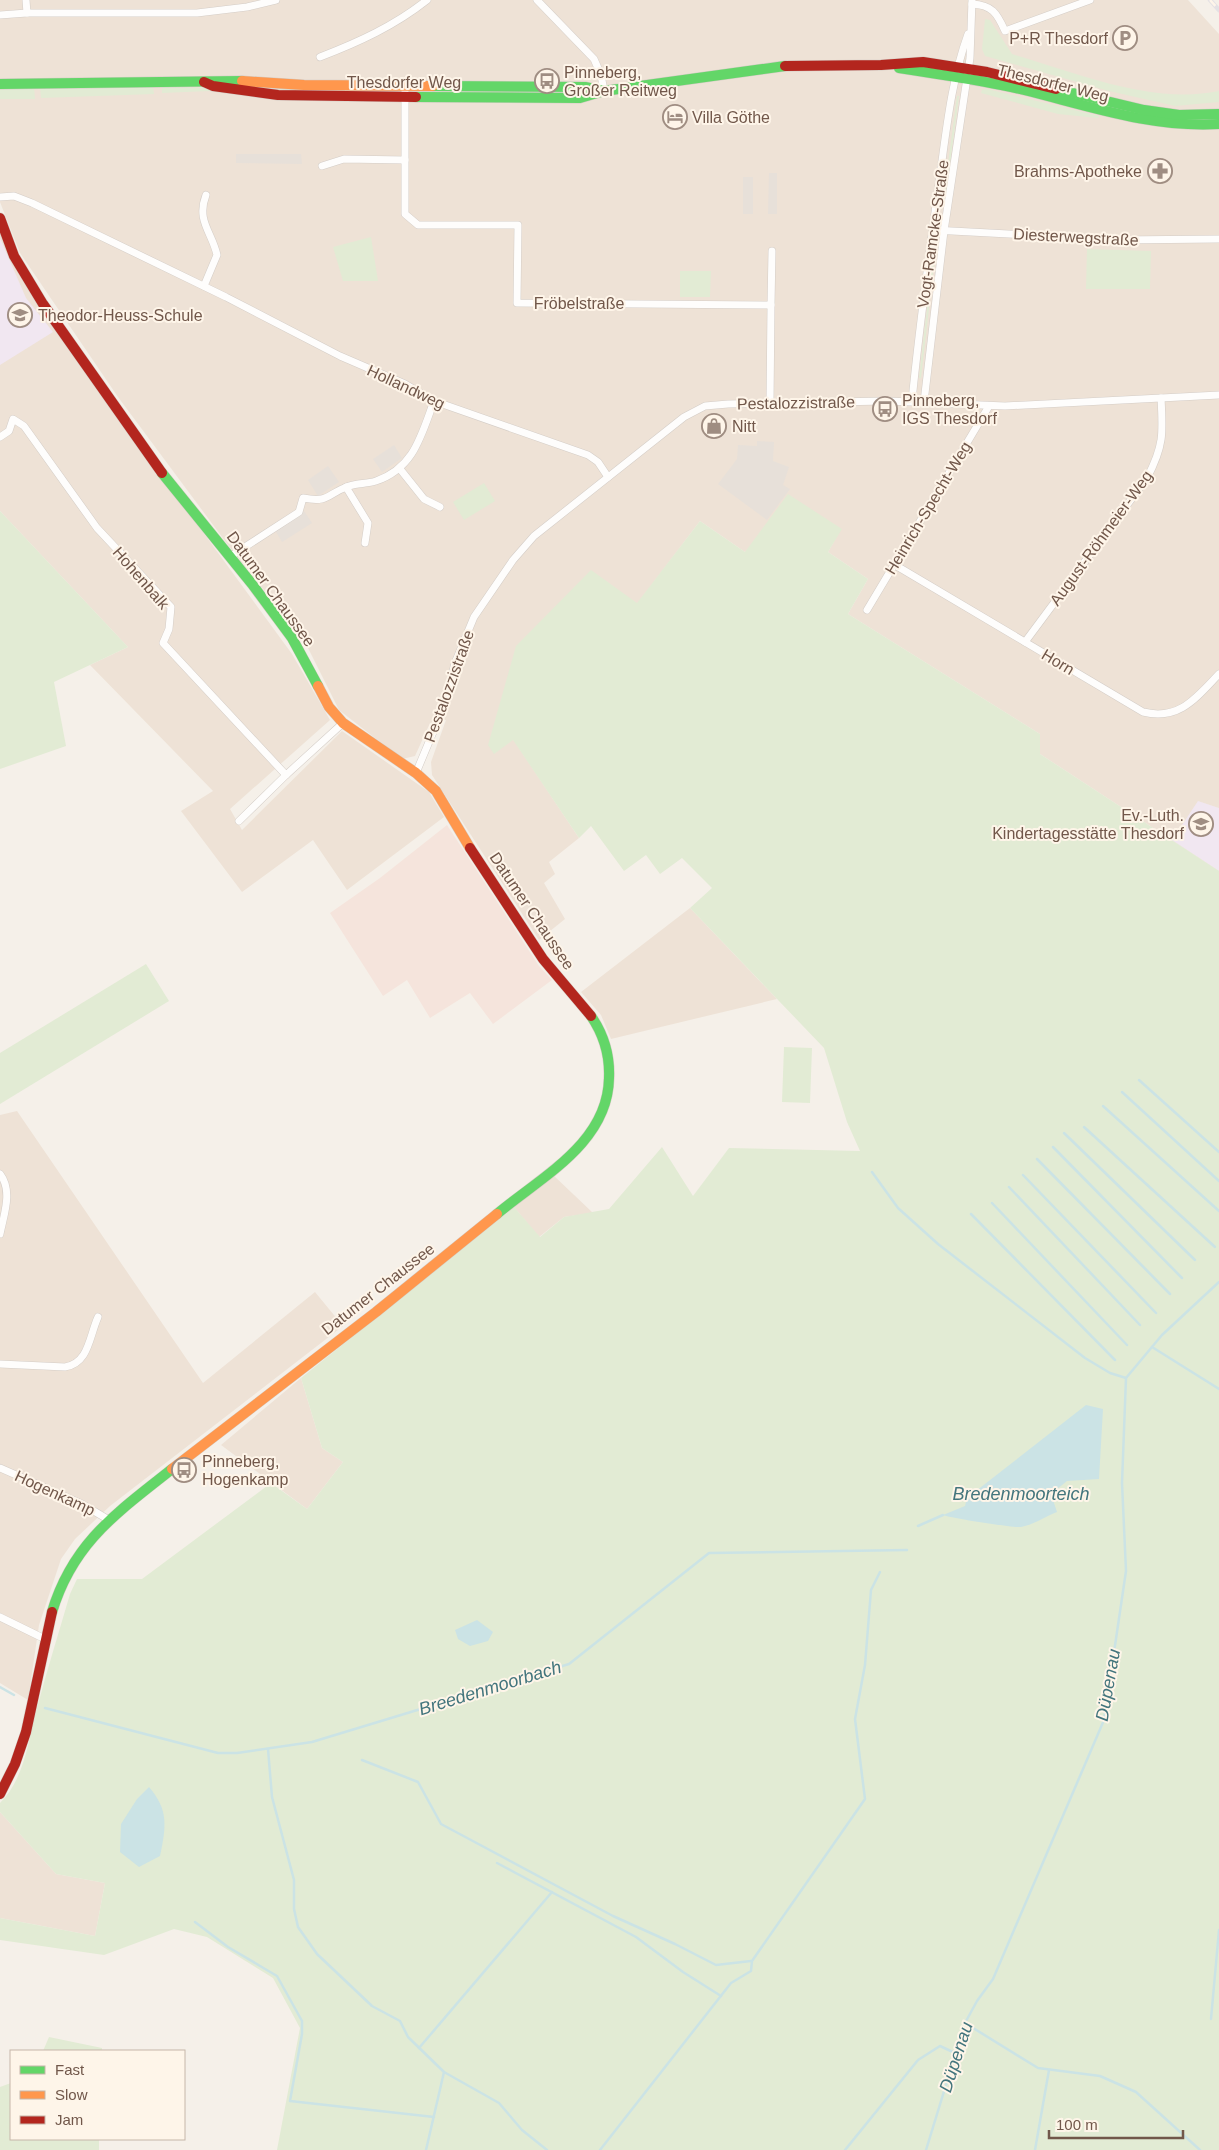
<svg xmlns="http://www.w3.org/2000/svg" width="1219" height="2150" viewBox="0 0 1219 2150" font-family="Arial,sans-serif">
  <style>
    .residential { fill: #eee2d6 }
    .commercial { fill: #f5e4dc }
    .industrial { fill: #e7e0d9 }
    .education { fill: #f1e7f1 }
    .green { fill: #e2ebd4 }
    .water { fill: #cbe3e5 }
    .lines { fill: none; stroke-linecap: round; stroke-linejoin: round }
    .stream { stroke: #cbe3e5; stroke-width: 2.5 }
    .street-casing { stroke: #d4cdc7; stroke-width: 8 }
    .fast-casing { stroke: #d4ccc5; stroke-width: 11 }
    .slow-casing { stroke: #d4ccc5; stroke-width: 11 }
    .jam-casing { stroke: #d4ccc5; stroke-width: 11 }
    .street { stroke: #fefdfc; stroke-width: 7 }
    .fast { stroke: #63d668; stroke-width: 10 }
    .slow { stroke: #ff974d; stroke-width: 10 }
    .jam { stroke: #b3261e; stroke-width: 10 }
    .rail-casing { stroke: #e4e1e4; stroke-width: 4.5 }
    .rail { stroke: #fef5e9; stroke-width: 2.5; stroke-dasharray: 8; stroke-linecap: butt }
    .labels { text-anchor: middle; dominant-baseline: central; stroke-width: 4; stroke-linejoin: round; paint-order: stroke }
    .poi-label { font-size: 16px; fill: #71574a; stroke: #fef5e9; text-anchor: start }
    .street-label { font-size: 16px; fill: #71574a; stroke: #fef5e9 }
    .water-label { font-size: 18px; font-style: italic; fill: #43757d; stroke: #fef5e9 }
  </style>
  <rect width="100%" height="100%" fill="#f5f0e9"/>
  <!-- residential -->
  <g class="residential">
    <path d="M0,0H1188L1219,34V871L1040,754V734L848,614L868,579L828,552L841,529L745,552L700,521L637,604L513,739L579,838L549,862L555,874L544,883L565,919L539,940L432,775L431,762L446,720L430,723L415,756L402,759L339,710L304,640L228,545L118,397L20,253L0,202Z"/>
    <path d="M0,232L58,334L292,654L330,720L230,809L242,830L342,731L429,792L444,817L347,890L313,840L242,892L181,811L213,791L90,665L128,647L0,511Z"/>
    <path d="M690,908L777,999L611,1039L601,1015L581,992Z"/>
    <path d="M17,1111L203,1383L315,1292L343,1326L110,1506L75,1539L61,1559L39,1625L28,1700L0,1683V1115Z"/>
    <path d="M553,1175L593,1213L564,1217L539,1237L514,1207Z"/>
    <path d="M301,1378L322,1448L343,1462L307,1509L221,1445Z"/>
    <path d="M0,1812L56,1874L105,1883L95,1936L0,1918Z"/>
  </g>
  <!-- commercial -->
  <path class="commercial" d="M447,825L539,966L552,980L493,1024L470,993L430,1018L407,980L383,996L330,913L380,878Z"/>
  <!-- industrial -->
  <g class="industrial">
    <path d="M236,154H301L302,164L236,163Z"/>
    <path d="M769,173H777V214H768Z"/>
    <rect x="743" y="177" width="10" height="37"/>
    <path d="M757,441L774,442L773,461L789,467L783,485L790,489L767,520L718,484L737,459L738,445L757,446Z"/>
    <path d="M394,445L402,458L382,472L373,459Z"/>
    <path d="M328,466L339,482L318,496L308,480Z"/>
    <path d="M304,511L312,523L282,542L275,530Z"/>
  </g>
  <!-- education -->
  <g class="education">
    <path d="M0,238L26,298L53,332L0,365Z"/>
    <path d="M1198,801L1219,808V871L1172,840Z"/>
  </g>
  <!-- green -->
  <g class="green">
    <path d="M985,19L990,20L1012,54C1077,73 1152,105 1219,91V102L1175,106L1109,91L985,56L982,49Z"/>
    <path d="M34,86L35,99H0V87Z"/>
    <path d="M40,86L153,87L154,94L41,98Z"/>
    <path d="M162,87L210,88V91L162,93Z"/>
    <path d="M279,88L396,90V94L279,92Z"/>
    <path d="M987,89L1099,116L1098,118L1058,114L981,93L982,90Z"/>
    <path d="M415,90L582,92L581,94L414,93Z"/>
    <path d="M957,96H959L945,202L943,201Z"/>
    <path d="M371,237L378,281H343L333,247Z"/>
    <path d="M936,247L921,378H919L934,249Z"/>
    <path d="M1087,249L1151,251L1150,289H1086Z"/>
    <path d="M680,271H711L710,297H680Z"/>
    <path d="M484,483L495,501L464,520L453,502Z"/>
    <path d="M788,494L842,529L828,552L868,579L848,614L1040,734V754L1219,871V2150H277L300,2028L273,1978L207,1937L174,1929L104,1955L0,1940V1918L95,1936L105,1883L56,1874L0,1812V1803C25,1778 28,1741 37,1708C47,1670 59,1632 70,1594L77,1579H142L271,1483L307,1509L343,1462L322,1448L301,1378L514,1207L540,1237L564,1217L609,1209L662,1147L693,1196L729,1148L860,1151L847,1122L824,1048L690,908L712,888L682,858L660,874L646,855L624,871L591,826L579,838L513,740L494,754L488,745L516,646L591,570L637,603L700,521L745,552Z"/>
    <path d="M0,511L128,647L54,682L66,746L0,769Z"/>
    <path d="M146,964L169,1001L0,1104V1053Z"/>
    <path d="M784,1047L812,1048L810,1103L782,1102Z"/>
    <path d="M49,2037L102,2048V2051H43Z"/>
    <path d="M11,2083V2139H99V2150H0V2087Z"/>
  </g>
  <!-- water -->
  <g class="water">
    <path d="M1086,1405L1103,1409L1099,1479L1067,1481L1051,1494L1057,1512C1046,1516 1033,1525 1021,1527C1014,1528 950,1518 943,1515L965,1506L967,1498Z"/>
    <path d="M477,1620L493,1632L488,1641L470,1646L458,1639L455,1630Z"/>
    <path d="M149,1787C169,1810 166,1827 160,1856L139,1867L120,1852L121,1824L137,1799Z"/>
  </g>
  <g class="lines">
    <!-- stream -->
    <g class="stream">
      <path d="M1139,1080L1219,1152"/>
      <path d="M1122,1092L1219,1181"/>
      <path d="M1103,1106L1219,1211"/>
      <path d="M1084,1127L1215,1247"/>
      <path d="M1064,1133L1195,1260"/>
      <path d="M1053,1147L1182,1278"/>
      <path d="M1037,1159L1170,1294"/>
      <path d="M872,1172L898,1208L938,1244L1085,1358L1110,1373L1126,1378"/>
      <path d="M1023,1175L1156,1313"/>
      <path d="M1009,1187L1140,1325"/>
      <path d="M992,1203L1127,1345"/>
      <path d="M971,1214L1115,1360"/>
      <path d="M1152,1347L1219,1389"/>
      <path d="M918,1526L943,1515"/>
      <path d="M0,1687L14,1695"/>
      <path d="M45,1708L218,1753H237L312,1742L569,1664L709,1553L907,1550"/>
      <path d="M268,1749L272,1797L294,1880V1909L298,1927L317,1954L372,2006L400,2021L408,2037L444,2072L426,2150"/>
      <path d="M362,1760L418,1782L441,1824L613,1916L675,1944L716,1965L751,1961"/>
      <path d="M497,1863L636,1937L683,1972L721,1996"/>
      <path d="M195,1922L228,1947L277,1976L302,2021V2034L290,2101L434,2117"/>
      <path d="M1211,2019L1219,1930"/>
      <path d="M965,2023L1038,2068L1100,2076L1136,2092L1200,2150"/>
      <path d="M419,2048L552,1892"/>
      <path d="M444,2072L499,2103L522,2130L547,2150"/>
      <path d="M600,2150L731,1983L751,1971L752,1961L865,1799L855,1719L865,1665L871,1590L880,1572"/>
      <path d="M845,2150L918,2060L940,2046L955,2053"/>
      <path d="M926,2150L965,2023L977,2001L993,1979L1104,1720L1126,1571L1122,1483L1126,1378L1162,1335L1219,1282"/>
      <path d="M1035,2150L1049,2070"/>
    </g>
    <defs>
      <g id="street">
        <path d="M26,0L27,13"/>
        <path d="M537,0L594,59L601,75L604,91"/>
        <path d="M972,4C992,5 997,13 1005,31L1090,0"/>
        <path d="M0,15L27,13H197L247,7L276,0"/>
        <path d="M320,57C359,42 394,26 427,0"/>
        <path d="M405,86V214L418,225H518L517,303L771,305L770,403"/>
        <path d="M322,166L344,159L405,160"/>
        <path d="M0,197L14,196L32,203L226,297L340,356L405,384L434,401L588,455L598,462L608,477"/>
        <path d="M933,230L1118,240L1219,239"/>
        <path d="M204,286L217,255C212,232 196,221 206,195"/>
        <path d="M771,305L772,251"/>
        <path d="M912,401C919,328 929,256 939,183C946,133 951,81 968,34"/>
        <path d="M924,402L944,231L970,58L972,0"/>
        <path d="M0,437L9,431L13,419L24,426L97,528L171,607L169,629L163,643L286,775L343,723"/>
        <path d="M400,469L424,499L440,507"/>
        <path d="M346,487L368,523L365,543"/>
        <path d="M231,556L299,512L303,498C330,503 326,494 349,486C358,483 367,484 376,481C414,468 421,436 434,401"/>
        <path d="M895,565L1143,712C1179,721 1196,698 1219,674"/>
        <path d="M867,610L989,406"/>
        <path d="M1025,642L1147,478C1164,446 1163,433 1161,398"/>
        <path d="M416,773L444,706L455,663L474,617L513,560L534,536L684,417L705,406L728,404L887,401L1005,406L1219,395"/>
        <path d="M239,821L286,775"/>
        <path d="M0,1174C13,1191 4,1214 0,1234"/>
        <path d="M0,1364L65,1367C89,1363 89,1337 98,1317"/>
        <path d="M0,1468L82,1504L109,1520"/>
        <path d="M0,1617L45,1639"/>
      </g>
      <g id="fast">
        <path d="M899,68C941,75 983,80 1024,90C1089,106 1151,128 1219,124"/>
        <path d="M0,84L242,81"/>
        <path d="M433,86L585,87L604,91"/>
        <path d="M1056,89L1144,110L1179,115L1219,114"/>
        <path d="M416,97L580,98L604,91L785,66"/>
        <path d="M162,473L252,584L292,638L318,686"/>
        <path d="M497,1214C541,1177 608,1143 609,1078C610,1055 604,1035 591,1016"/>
        <path d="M52,1612C73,1542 118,1512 172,1469"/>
      </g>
      <g id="slow">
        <path d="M242,81L304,85L433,86"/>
        <path d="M318,686L329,707L343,723L416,773L436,791L470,848"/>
        <path d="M172,1469L376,1312L497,1214"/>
      </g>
      <g id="jam">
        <path d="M785,66L881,65L923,62L987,72L1056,89"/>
        <path d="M204,82L213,86L278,95L416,97"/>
        <path d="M0,218L14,256L43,304L162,473"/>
        <path d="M470,848L543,959L591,1016"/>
        <path d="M0,1794L15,1764L26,1732L52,1612"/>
      </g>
    </defs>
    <!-- street casing -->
    <use href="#street" class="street-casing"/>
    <!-- fast casing -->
    <use href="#fast" class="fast-casing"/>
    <!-- slow casing -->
    <use href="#slow" class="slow-casing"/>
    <!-- jam casing -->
    <use href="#jam" class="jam-casing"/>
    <!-- street -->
    <use href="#street" class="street"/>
    <!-- fast -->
    <use href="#fast" class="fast"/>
    <!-- slow -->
    <use href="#slow" class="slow"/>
    <!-- jam -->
    <use href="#jam" class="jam"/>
    <defs>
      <path id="rail" d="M1210,0L1219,10"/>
    </defs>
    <!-- rail casing -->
    <use href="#rail" class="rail-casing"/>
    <!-- rail -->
    <use href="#rail" class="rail"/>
  </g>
  <!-- icons -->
  <defs>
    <symbol id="parking-ring" viewBox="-11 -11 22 22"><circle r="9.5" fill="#fef5e9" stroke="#9f8d82" stroke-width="1.5"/><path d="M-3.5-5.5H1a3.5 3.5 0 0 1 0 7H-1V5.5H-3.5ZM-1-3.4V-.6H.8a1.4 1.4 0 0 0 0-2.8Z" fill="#9f8d82"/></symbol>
    <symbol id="bus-ring" viewBox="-11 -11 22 22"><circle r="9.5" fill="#fef5e9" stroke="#9f8d82" stroke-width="1.5"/><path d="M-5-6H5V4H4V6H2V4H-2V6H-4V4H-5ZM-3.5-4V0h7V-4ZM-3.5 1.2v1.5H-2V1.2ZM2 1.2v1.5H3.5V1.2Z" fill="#9f8d82"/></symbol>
    <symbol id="hotel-ring" viewBox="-11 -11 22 22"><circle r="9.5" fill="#fef5e9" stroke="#9f8d82" stroke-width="1.5"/><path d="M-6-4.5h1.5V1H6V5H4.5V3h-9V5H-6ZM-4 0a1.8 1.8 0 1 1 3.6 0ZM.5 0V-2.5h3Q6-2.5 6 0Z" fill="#9f8d82"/></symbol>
    <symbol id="pharmacy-ring" viewBox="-11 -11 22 22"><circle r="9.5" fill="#fef5e9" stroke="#9f8d82" stroke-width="1.5"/><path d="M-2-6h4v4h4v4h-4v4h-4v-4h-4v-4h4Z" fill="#9f8d82"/></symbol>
    <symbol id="school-ring" viewBox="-11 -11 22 22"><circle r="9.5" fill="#fef5e9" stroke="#9f8d82" stroke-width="1.5"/><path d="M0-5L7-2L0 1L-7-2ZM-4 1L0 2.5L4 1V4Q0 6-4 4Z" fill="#9f8d82"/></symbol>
    <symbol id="shop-ring" viewBox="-11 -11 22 22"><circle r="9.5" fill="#fef5e9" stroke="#9f8d82" stroke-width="1.5"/><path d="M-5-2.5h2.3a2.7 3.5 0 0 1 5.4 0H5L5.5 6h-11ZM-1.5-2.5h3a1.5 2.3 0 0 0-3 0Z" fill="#9f8d82"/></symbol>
  </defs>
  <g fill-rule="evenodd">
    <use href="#parking-ring" x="1111" y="24" width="28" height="28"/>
    <use href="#bus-ring" x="533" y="67" width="28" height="28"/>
    <use href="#hotel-ring" x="661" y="103" width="28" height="28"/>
    <use href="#pharmacy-ring" x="1146" y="157" width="28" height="28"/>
    <use href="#school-ring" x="6" y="301" width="28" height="28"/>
    <use href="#bus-ring" x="871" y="395" width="28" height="28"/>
    <use href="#shop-ring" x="700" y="412" width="28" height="28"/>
    <use href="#school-ring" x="1187" y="810" width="28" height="28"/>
    <use href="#bus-ring" x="170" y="1456" width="28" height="28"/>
  </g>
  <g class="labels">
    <!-- poi labels -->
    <g class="poi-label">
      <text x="1108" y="38" text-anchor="end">P+R Thesdorf</text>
      <text x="564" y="72">Pinneberg,<tspan x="564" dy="18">Großer Reitweg</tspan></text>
      <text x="692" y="117">Villa Göthe</text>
      <text x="1142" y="171" text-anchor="end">Brahms-Apotheke</text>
      <text x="38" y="315">Theodor-Heuss-Schule</text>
      <text x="902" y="400">Pinneberg,<tspan x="902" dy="18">IGS Thesdorf</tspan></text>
      <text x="732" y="426">Nitt</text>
      <text x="1184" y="815" text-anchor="end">Ev.-Luth.<tspan x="1184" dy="18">Kindertagesstätte Thesdorf</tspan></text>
      <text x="202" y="1461">Pinneberg,<tspan x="202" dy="18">Hogenkamp</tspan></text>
    </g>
    <!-- street labels -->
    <g class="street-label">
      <text x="404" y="82">Thesdorfer Weg</text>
      <text transform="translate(1053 83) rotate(14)">Thesdorfer Weg</text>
      <text transform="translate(933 234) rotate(-82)">Vogt-Ramcke-Straße</text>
      <text transform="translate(1076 237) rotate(3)">Diesterwegstraße</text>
      <text x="579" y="303">Fröbelstraße</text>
      <text transform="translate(406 387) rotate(25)">Hollandweg</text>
      <text transform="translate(796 403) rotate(-1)">Pestalozzistraße</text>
      <text transform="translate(928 508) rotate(-59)">Heinrich-Specht-Weg</text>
      <text transform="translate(1101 538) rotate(-54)">August-Röhmeier-Weg</text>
      <text transform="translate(141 578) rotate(49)">Hohenbalk</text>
      <text transform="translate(271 589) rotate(54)">Datumer Chaussee</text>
      <text transform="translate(1058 662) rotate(31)">Horn</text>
      <text transform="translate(449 686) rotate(-70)">Pestalozzistraße</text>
      <text transform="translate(532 911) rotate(56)">Datumer Chaussee</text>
      <text transform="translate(378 1289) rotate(-38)">Datumer Chaussee</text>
      <text transform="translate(55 1493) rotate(25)">Hogenkamp</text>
    </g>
    <!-- water labels -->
    <g class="water-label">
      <text x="1021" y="1494">Bredenmoorteich</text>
      <text transform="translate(1108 1685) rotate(-80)">Düpenau</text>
      <text transform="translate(490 1688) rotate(-17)">Breedenmoorbach</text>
      <text transform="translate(956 2057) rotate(-72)">Düpenau</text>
    </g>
  </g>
  <!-- legend -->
  <rect x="10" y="2050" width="175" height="90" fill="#fef5e9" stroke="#c6b6a9"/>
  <rect x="20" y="2066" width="25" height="8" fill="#63d668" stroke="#c6b6a9"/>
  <text x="55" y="2075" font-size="15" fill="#71574a">Fast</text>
  <rect x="20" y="2091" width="25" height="8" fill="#ff974d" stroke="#c6b6a9"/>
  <text x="55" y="2100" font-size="15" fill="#71574a">Slow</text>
  <rect x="20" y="2116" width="25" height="8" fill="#b3261e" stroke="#c6b6a9"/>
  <text x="55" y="2125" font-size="15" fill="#71574a">Jam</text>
  <!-- scale -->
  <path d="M1049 2130v8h134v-8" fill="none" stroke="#71574a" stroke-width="2.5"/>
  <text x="1056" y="2130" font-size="15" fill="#71574a" stroke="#fef5e9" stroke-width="4" paint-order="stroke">100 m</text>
</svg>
